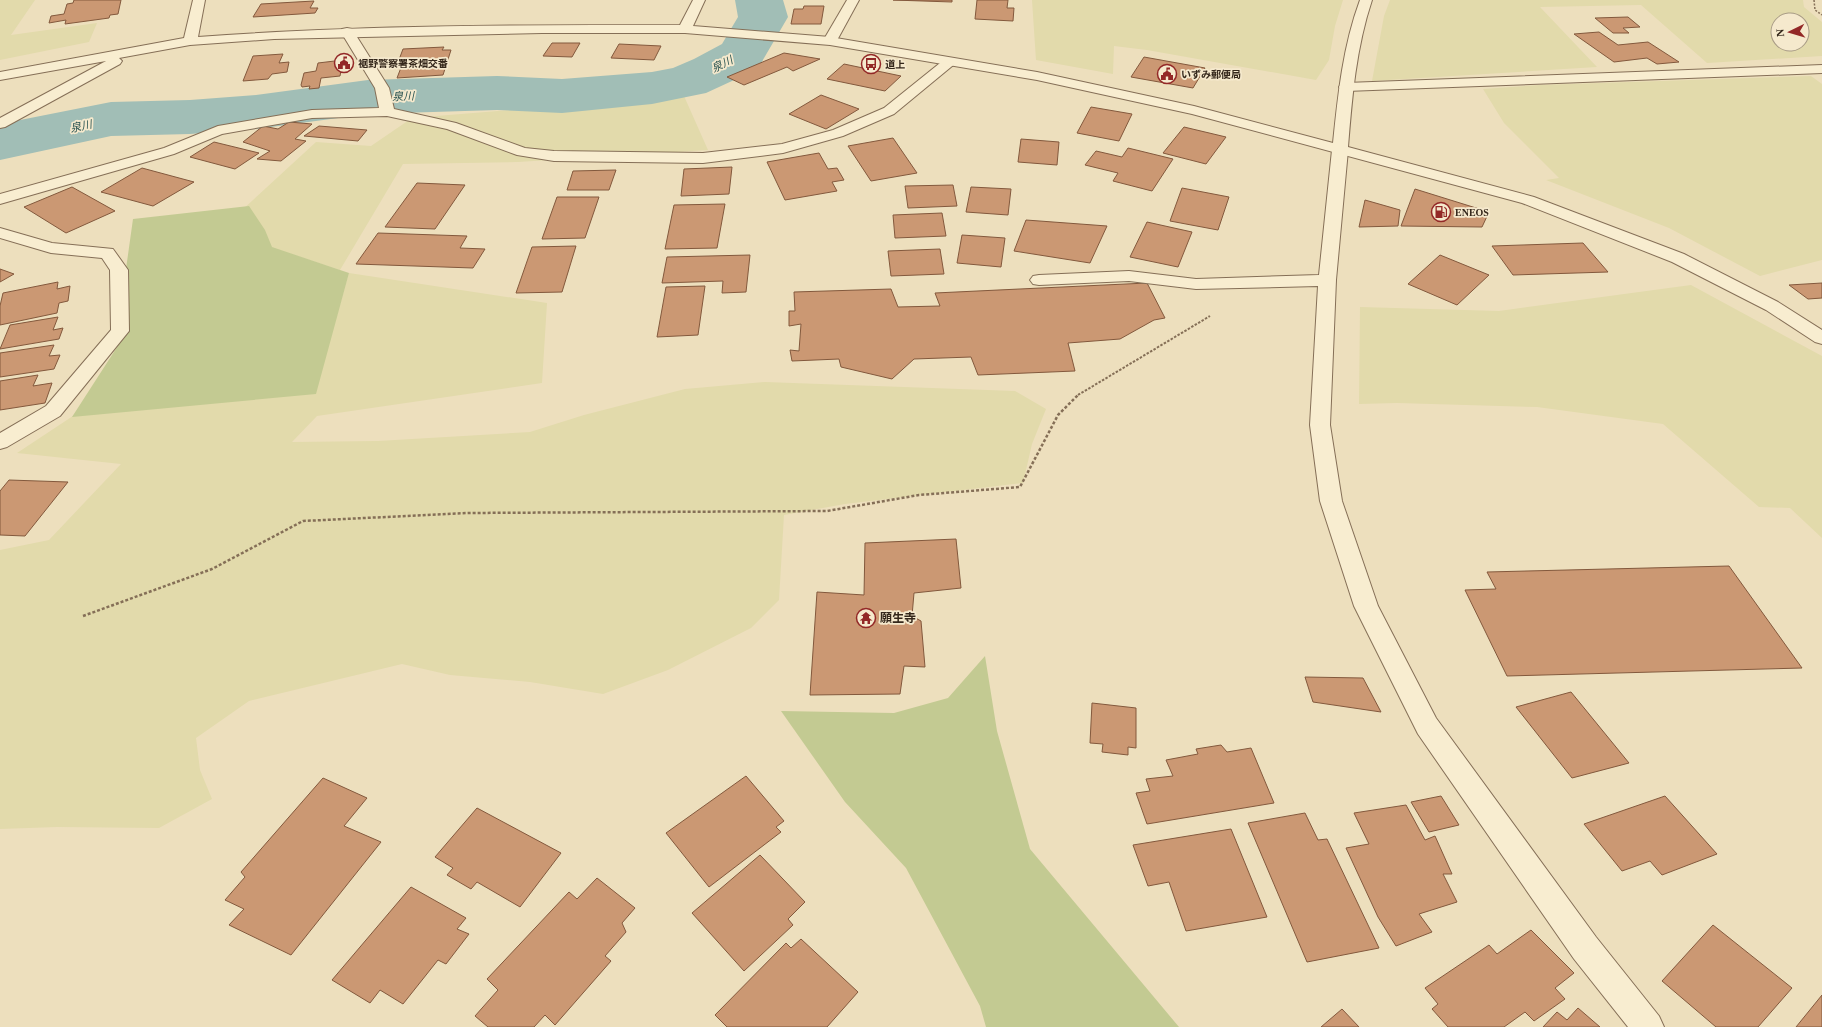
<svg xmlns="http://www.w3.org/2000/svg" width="1822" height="1027" viewBox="0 0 1822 1027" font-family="'Times New Roman','Noto Sans JP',serif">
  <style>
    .farmland { fill: #e2daab; fill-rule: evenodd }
    .green { fill: #c3ca92 }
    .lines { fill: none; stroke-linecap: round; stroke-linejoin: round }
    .river { fill: #a1beb6; fill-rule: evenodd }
    .building { fill: #cb9873; stroke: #83593d }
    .minor-casing { stroke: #856f57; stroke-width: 2 }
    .tertiary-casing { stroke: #856f57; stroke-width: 2 }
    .path-far2 { stroke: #856f57; stroke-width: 1.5; stroke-dasharray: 2 1.5; stroke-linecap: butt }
    .path-far1 { stroke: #856f57; stroke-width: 2; stroke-dasharray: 2.5 1.5; stroke-linecap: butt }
    .path { stroke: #856f57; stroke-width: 2.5; stroke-dasharray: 3 2; stroke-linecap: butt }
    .minor { fill: #f8edd0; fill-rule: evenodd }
    .tertiary { fill: #f8edd0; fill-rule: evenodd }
    .labels { text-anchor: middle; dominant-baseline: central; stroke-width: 3.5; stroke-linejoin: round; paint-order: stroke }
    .far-poi-label { font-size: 10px; font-weight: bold; fill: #34271b; stroke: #f5e9cd; text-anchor: start }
    .far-water-label { font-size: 11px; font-style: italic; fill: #2a5451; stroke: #f5e9cd }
    .poi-label { font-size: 12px; font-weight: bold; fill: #34271b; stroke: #f5e9cd; text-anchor: start }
  </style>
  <rect width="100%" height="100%" fill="#eddfbd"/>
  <!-- farmland -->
  <g class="farmland">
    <path d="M0,0H35L11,35L97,23L89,42L0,60Z"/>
    <path d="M1032,0H1343L1335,26L1329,60L1316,80L1147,50L1114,46L1113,74L1036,60Z"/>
    <path d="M1390,0H1803L1804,7L1822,22V56L1707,63L1641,5L1540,7L1597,67L1372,81L1384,16ZM1778,20H1802V44H1778Z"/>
    <path d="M1811,76L1822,84V260L1760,276L1669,228L1546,180L1559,178L1504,123L1483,89L1540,85Z"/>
    <path d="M684,96L708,150L518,162L403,164L340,270L264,245L241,211L316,142L371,146L412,118Z"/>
    <path d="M349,273L547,303L542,383L317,416L292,442L378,441L530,432L584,415L685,389L765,382L1015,391L1046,409L1032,444L1023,483L845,504L784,515L779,600L751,628L668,670L603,694L530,682L450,675L402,664L249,701L196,738L200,770L212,799L159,828L57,827L0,829V550L49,540L121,464L17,453L79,412L316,389Z"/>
    <path d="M1691,285L1822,356V538L1790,508L1759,507L1663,424L1537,407L1397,403L1359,404L1360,307L1499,311Z"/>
  </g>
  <!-- green -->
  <g class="green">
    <path d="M249,206L265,230L272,247L349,273L316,394L72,417L121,341L126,269L133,219Z"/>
    <path d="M985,656L997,731L1030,849L1179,1027H986L980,1006L906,868L845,802L781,711L894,713L948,698Z"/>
  </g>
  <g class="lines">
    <!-- river -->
    <path class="river" d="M735,0H783L788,17L760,65L732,81L706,93L652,104L562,113L497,110L368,114L256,129L190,134L111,136L0,160V124L111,102L190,100L256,95L368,80L497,76L562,79L652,72L673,68L694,59L722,44L738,17Z"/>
  </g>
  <!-- building -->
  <g class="building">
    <path d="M74,0H121L118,14L110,15L109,18L65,24L66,20L49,23L51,16L64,14L67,4L73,3Z"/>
    <path d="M893,0H952V2Z"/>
    <path d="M977,0H1008L1007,8H1014L1013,21L975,19Z"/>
    <path d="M314,1L310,8H318L315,13L253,17L261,4Z"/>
    <path d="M804,6H824L821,24H791L794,9H803Z"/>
    <path d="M1628,17L1640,27L1623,28L1629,33H1613L1595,18Z"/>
    <path d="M1599,32L1618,45L1648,42L1679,62L1657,64L1647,58L1614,62L1574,34Z"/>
    <path d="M552,43H580L572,57L543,56Z"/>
    <path d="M619,44L661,46L654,60L611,58Z"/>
    <path d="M444,47L442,50H451L443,75L397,78L402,65H397L403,49Z"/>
    <path d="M784,53L820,59L793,71L787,67L744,85L727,77Z"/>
    <path d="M283,54L279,63L289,62L287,72L272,74L268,79L243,81L253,56Z"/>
    <path d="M1144,57L1205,68L1193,88L1131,77Z"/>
    <path d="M343,60L340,76L321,78L319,88L309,89L310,86L302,87L301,85L304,73L316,71L318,63Z"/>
    <path d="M844,64L901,76L885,91L827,79Z"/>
    <path d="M821,95L859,109L826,129L789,114Z"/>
    <path d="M1091,107L1132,114L1119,141L1077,133Z"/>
    <path d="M289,122L312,124L295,139L306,141L281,161L257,159L270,151L243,142L263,126L278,129Z"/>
    <path d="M319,126L367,130L358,141L304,136Z"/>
    <path d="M1184,127L1226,137L1206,164L1163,153Z"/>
    <path d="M893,138L917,173L871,181L848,146Z"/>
    <path d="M1021,139L1059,142L1057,165L1018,162Z"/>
    <path d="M214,142L259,153L235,169L190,157Z"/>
    <path d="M1128,148L1173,159L1152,191L1113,181L1118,173L1085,165L1096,151L1122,157Z"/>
    <path d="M819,153L828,169L837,168L844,180L832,182L837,191L785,200L767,162Z"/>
    <path d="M732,167L729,194L681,196L684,169Z"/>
    <path d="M142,168L194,182L153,206L101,192Z"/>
    <path d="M616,170L609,190H567L573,171Z"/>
    <path d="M417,183L465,185L435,229L385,227Z"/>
    <path d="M953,185L957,206L908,208L905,186Z"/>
    <path d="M72,187L115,211L66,233L24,207Z"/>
    <path d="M971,187L1011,189L1008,215L966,212Z"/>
    <path d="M1182,188L1229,197L1218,230L1170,221Z"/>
    <path d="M1415,189L1489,212L1482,227L1401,226Z"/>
    <path d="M557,197H599L585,238L542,239Z"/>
    <path d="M1365,200L1400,210L1398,226L1359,227Z"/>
    <path d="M725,204L717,248L665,249L674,205Z"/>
    <path d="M942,213L946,236L895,238L893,215Z"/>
    <path d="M1026,220L1107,226L1090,263L1014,251Z"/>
    <path d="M1147,222L1192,232L1178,267L1130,257Z"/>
    <path d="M378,233L467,236L460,248L485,249L473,268L356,264Z"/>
    <path d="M962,235L1005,238L1001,267L957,263Z"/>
    <path d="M1583,243L1608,272L1513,275L1492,246Z"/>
    <path d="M576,246L562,292L516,293L532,247Z"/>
    <path d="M940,249L944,274L891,276L888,251Z"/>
    <path d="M750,255L746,292L722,293L723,281L662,283L667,257Z"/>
    <path d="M1440,255L1489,275L1457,305L1408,284Z"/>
    <path d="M0,269L14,274L0,282Z"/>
    <path d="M58,282L57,289L70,286L68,301L59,303L57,313L0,325V306L3,293Z"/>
    <path d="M1147,283L1165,318L1154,320L1120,339L1068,343L1075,371L978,375L971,357L914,359L892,379L841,367L839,359L792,361L790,350L799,351L801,324L789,326V311H795L794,292L891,289L898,307L940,306L935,293Z"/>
    <path d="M1822,283V298L1808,299L1789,285Z"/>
    <path d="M705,286L698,335L657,337L666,287Z"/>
    <path d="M58,317L53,330L63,328L59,339L0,349L10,325Z"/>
    <path d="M54,345L49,356L60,355L54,369L0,377V353Z"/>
    <path d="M38,375L33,386L52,383L45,403L0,410V381Z"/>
    <path d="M9,480L68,482L25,536L0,535V491Z"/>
    <path d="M956,539L961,588L914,593L912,616L921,621L925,667L904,666L900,694L810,695L817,592L864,595L865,543Z"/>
    <path d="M1729,566L1802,668L1507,676L1465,590L1496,589L1487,572Z"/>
    <path d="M1305,677L1363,678L1381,712L1313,702Z"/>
    <path d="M1571,692L1629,763L1572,778L1516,707Z"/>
    <path d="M1092,703L1136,708V748L1128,747V755L1102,752L1103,744L1090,743Z"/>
    <path d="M1221,745L1227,752L1251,748L1274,803L1147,824L1136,793L1150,791L1146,779L1173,776L1166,760L1198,754L1196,749Z"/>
    <path d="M746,776L784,821L776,827L781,832L709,887L666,833Z"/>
    <path d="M323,778L367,798L344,826L381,842L291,955L229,925L244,909L225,900L245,877L241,872Z"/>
    <path d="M1441,796L1459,825L1429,832L1411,802Z"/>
    <path d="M1665,796L1717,854L1662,875L1650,861L1622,871L1584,824Z"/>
    <path d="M1406,805L1425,840L1435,836L1452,874H1443L1457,902L1419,914L1432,932L1396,946L1378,917L1346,848L1369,844L1354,813Z"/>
    <path d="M477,808L561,853L520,907L477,882L471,889L447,875L453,868L435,857Z"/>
    <path d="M1305,813L1318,840L1327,839L1379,948L1307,962L1248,823Z"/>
    <path d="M1231,829L1267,917L1186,931L1169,882L1148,886L1133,845Z"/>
    <path d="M760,855L805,902L788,919L793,925L744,971L692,913Z"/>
    <path d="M597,878L635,908L622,923L626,932L605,956L611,961L555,1025L545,1015L534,1027H488L475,1016L498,990L487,979L569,892L577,899Z"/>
    <path d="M411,887L466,918L457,929L469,934L446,964L438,960L403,1004L380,990L370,1003L332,980Z"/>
    <path d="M1713,925L1792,988L1758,1027H1716L1662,981Z"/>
    <path d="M1531,930L1574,973L1555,988L1565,999L1534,1021L1525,1012L1504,1027H1448L1432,1009L1438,1004L1425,988L1489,945L1497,954Z"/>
    <path d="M801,939L858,992L827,1027H727L715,1015L786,943L791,948Z"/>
    <path d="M1822,995V1027H1796Z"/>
    <path d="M1578,1008L1600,1027H1543L1557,1012L1567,1020Z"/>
    <path d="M1342,1009L1359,1027H1321Z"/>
  </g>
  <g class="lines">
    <defs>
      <g id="minor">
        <path d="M847,0H859L835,44H825L823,41Z"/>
        <path d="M347,28L352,29L389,88L394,109L456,123L525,148L554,151L703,153L782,144L833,130L884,108L945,59H955L957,62L894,114L843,136L783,153L703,163L554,161L517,155L447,129L387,116L312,118L222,134L174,154L0,204V194L164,148L218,126L312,110L379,108L375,88L341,32L342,29Z"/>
        <path d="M1822,65V73L1346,91L1341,90L1339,87L1341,84L1346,83Z"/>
        <path d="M1340,145L1345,147L1348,150L1336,280L1330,425L1342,501L1378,606L1436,718L1596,937L1659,1016L1664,1027H1628L1574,959L1418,734L1354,606L1320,501L1310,425L1318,286L1196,289L1129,281L1039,285L1033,284L1030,280L1033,276L1039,275L1129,271L1196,279L1319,275L1332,150L1335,147Z"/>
        <path d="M0,228L52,243L113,249L128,270L129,331L60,416L7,447L0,449V433L46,406L111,330L110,270L102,258L51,253L0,238Z"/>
      </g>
      <path id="tertiary" d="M193,0H205L198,37C358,25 520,25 680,25L693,0H705L693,26L830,37L1037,72L1194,106L1333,143C1338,94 1343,46 1360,0H1372C1356,48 1352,97 1348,147L1534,197L1684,254L1778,302L1822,330V344L1815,342L1766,310L1672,262L1522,203L1192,114L1037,80L830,45L685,33H542L274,39L190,45L119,58L122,61L120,64L5,127L0,128V118L106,61L0,80V72L184,38Z"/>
    </defs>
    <!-- minor casing -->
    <use href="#minor" class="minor-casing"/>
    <!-- tertiary casing -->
    <use href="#tertiary" class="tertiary-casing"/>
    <!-- path-far2 -->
    <path class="path-far2" d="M1814,0L1815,10L1822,15"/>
    <!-- path-far1 -->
    <path class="path-far1" d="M1078,395L1210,316"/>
    <!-- path -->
    <path class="path" d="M83,616L212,569L303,521L468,513L827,511L919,495L1020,487L1058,415L1079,394"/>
    <!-- minor -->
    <use href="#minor" class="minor"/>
    <!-- tertiary -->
    <use href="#tertiary" class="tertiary"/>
  </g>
  <!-- icons -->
  <defs>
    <symbol id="civic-ring" viewBox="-11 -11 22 22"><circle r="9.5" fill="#f5e9cd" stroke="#932827" stroke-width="1.5"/><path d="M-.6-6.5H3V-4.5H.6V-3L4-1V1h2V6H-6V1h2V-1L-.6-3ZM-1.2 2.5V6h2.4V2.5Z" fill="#932827"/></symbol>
    <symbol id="bus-ring" viewBox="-11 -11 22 22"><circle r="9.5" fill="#f5e9cd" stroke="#932827" stroke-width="1.5"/><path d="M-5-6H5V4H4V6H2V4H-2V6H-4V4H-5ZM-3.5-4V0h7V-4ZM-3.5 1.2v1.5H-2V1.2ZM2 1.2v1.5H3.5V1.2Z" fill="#932827"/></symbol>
    <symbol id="fuel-ring" viewBox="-11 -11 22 22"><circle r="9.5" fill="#f5e9cd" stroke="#932827" stroke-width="1.5"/><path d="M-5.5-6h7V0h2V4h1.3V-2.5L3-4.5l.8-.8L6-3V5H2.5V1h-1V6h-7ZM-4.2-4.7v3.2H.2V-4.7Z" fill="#932827"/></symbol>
    <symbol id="temple-ring" viewBox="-11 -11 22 22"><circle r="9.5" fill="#f5e9cd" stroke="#932827" stroke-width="1.5"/><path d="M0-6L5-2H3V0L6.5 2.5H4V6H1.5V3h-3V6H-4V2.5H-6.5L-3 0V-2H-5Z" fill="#932827"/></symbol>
  </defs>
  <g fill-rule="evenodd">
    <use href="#civic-ring" x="333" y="52" width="22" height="22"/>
    <use href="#bus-ring" x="860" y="53" width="22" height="22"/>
    <use href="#civic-ring" x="1156" y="63" width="22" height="22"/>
    <use href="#fuel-ring" x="1430" y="201" width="22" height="22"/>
    <use href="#temple-ring" x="855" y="607" width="22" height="22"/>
  </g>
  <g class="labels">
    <!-- far-poi labels -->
    <g class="far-poi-label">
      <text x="358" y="63">裾野警察署茶畑交番</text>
      <text x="885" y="64">道上</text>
      <text x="1181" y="74">いずみ郵便局</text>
      <text x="1455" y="212">ENEOS</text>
    </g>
    <!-- far-water labels -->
    <g class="far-water-label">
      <text transform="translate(722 64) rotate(-26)">泉川</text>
      <text transform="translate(403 96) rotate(-2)">泉川</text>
      <text transform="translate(81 126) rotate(-12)">泉川</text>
    </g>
    <!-- poi labels -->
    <g class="poi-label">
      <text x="880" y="618">願生寺</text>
    </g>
  </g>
  <!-- north arrow -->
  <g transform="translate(1790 32) rotate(265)"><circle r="19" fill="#f5e9cd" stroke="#a89b86"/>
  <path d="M0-3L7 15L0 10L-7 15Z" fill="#932827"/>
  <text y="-6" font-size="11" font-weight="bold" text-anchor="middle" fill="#34271b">N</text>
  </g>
</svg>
